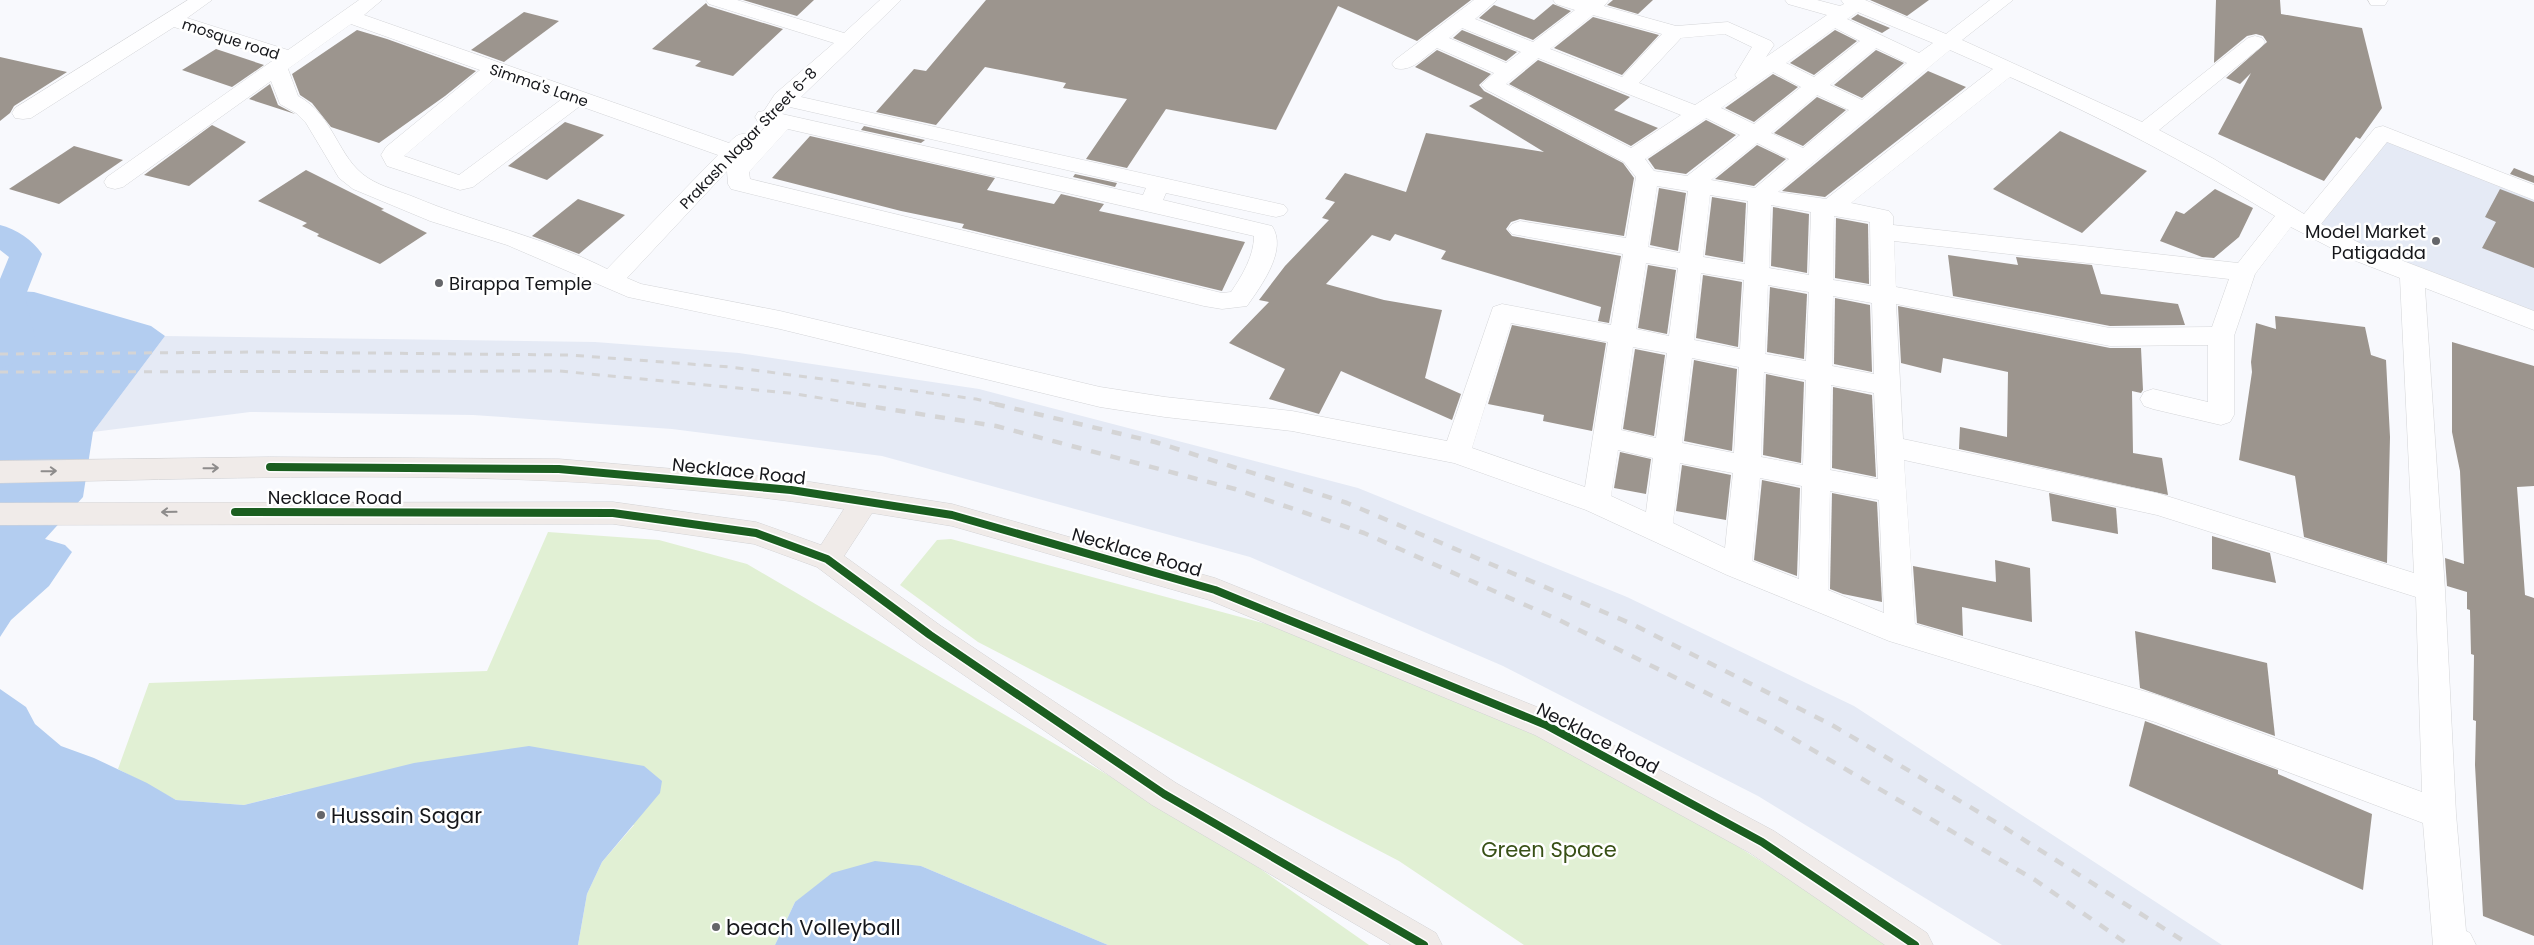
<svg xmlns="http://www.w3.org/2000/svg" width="2534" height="945" viewBox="0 0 2534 945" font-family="Poppins,sans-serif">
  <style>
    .built { fill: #e5eaf5 }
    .green { fill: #e1f0d4 }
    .water { fill: #b3cdf0 }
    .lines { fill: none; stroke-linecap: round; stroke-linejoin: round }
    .canal { fill: #b3cdf0; fill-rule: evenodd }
    .building { fill: #9c958e }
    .minor-casing { stroke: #d4d5d8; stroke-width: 1 }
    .major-casing { stroke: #d3d3d5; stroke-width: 1 }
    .minor { fill: #fefeff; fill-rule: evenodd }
    .major { fill: #f0ebe9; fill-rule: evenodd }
    .rail-far1 { stroke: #d4d4d5; stroke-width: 3; stroke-dasharray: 8 8; stroke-linecap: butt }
    .rail { stroke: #d4d4d5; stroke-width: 4.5; stroke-dasharray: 10 10; stroke-linecap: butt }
    .cycleway-casing { stroke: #fff; stroke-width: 11 }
    .cycleway { stroke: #1b5e20; stroke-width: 8 }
    .oneway { stroke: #8e8c8c }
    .poi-dot { fill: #65666a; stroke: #fff; stroke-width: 2 }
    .labels { text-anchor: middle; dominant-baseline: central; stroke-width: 5; stroke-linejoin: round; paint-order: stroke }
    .far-street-label { font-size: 15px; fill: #16171b; stroke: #fff }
    .poi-label { font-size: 18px; fill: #16171b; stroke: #fff; text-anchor: end }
    .street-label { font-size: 18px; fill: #16171b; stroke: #fff }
    .near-poi-label { font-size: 21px; fill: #16171b; stroke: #fff; text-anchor: start }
    .near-park-label { font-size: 21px; fill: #385016; stroke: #fff }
  </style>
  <rect width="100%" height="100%" fill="#f8f9fd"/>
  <!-- built -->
  <g class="built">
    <path d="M2386,134L2534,196V321L2311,227Z"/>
    <path d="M165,336L595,342L739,353L979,389L1358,488L1627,597L1854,706L2222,945H2002L1758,796L1503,666L1250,557L882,456L672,429L473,415L250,412L93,432Z"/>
  </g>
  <!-- green -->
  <g class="green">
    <path d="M548,532L659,540L747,564L1219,840L1369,945H1108L921,866L795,902L775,945H578L587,894L602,862L634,825L291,793L244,805L176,800L118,769L149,683L487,671Z"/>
    <path d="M951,539L1274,626L1540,737L1723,837L1893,945H1524L1399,861L978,642L900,585L937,540Z"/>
  </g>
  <!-- water -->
  <g class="water">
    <path d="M0,290L34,292L151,326L165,336L93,432L83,497L45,539L65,545L72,552L49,586L11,620L0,637Z"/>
    <path d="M0,689L26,707L35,724L61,746L94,758L147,783L176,800L244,805L414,763L529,746L644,766L662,781L660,793L602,862L587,894L578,945H0Z"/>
    <path d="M875,861L921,866L1108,945H775L795,902L832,873Z"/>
  </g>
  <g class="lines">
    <!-- canal -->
    <path class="canal" d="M0,225C16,229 33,240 42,254L25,297L35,336L12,364L0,368V279L9,257L0,250Z"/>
  </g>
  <!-- building -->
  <g class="building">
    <path d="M743,0H814L797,16Z"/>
    <path d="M986,0H1471L1417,41L1338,6L1276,130L1166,109L1127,168L1086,159L1127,99L1063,88L1066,83L985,67L936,125L876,112L914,69L926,71Z"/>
    <path d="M1613,0H1653L1638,14L1607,5Z"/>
    <path d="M1870,0H1929L1907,16Z"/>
    <path d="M2216,0H2280L2281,14L2362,28L2382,108L2360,139L2356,137L2324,181L2218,134L2251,73L2240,84L2226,78L2267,42L2263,36L2256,34L2247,36L2214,63Z"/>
    <path d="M706,3L708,6L783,29L733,76L695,66L701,61L652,49Z"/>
    <path d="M1553,4L1571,11L1533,40L1479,18L1494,5L1534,20Z"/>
    <path d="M524,12L559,21L504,62L471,50Z"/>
    <path d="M1858,14L1859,15L1890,28L1882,33L1851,19Z"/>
    <path d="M1593,17L1659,35L1622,75L1554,48Z"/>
    <path d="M357,30L387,39L476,71L445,96L379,143L331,127L312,103L300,95L292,74Z"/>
    <path d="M1462,30L1517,52L1506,61L1453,38Z"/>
    <path d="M1835,30L1857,41L1814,75L1790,63Z"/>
    <path d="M216,49L264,65L232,87L182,70Z"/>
    <path d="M1437,50L1491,74L1479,85L1484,91L1623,163L1634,178L1624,236L1520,219L1511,222L1506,229L1512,236L1621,256L1609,323L1598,321L1601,307L1441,259L1446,251L1395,234L1390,241L1372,235L1326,284L1384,300L1442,310L1425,378L1461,394L1452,420L1341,371L1319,414L1269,399L1285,369L1229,343L1269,302L1259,300L1285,266L1329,220L1322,218L1335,202L1325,199L1345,173L1406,192L1426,133L1544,152L1469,106L1483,98L1415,67Z"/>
    <path d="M1876,50L1904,63L1862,98L1834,85Z"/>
    <path d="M0,57L67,72L14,106L10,113L0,121Z"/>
    <path d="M1538,60L1630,97L1614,110L1658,128L1631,146L1509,84Z"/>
    <path d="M1928,71L1966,87L1825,197L1782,191Z"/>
    <path d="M1773,74L1798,87L1754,122L1725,108Z"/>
    <path d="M270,84L278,105L295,114L249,99Z"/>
    <path d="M1817,97L1846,110L1803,146L1774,133Z"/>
    <path d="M1706,120L1736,135L1686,174L1655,169L1648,159Z"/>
    <path d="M565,122L604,135L547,180L508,166Z"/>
    <path d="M212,125L246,142L189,186L144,175Z"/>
    <path d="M864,126L925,140L921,143L861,130Z"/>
    <path d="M2060,131L2147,171L2082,233L1993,189Z"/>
    <path d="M810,136L995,178L987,190L1054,204L1061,194L1104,204L1099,211L1245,242L1222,291L962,228L964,224L901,211L772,178Z"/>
    <path d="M1757,145L1786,159L1754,186L1715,179Z"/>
    <path d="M74,146L123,160L59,204L9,189Z"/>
    <path d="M2514,168L2534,176V183L2510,174Z"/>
    <path d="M306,170L384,209L381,210L427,233L380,264L317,236L319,234L302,226L307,223L258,201Z"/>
    <path d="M1075,174L1117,183L1115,187L1073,177Z"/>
    <path d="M1659,188L1686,193L1678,251L1650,245Z"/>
    <path d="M2215,189L2253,208L2239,237L2214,258L2202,257L2160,241L2176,211L2184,214Z"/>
    <path d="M2500,189L2534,202V268L2482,248L2496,222L2485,217Z"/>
    <path d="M1712,197L1746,203L1743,262L1705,255Z"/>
    <path d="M578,199L625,215L579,254L532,236Z"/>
    <path d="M1773,207L1809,214L1807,273L1771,266Z"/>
    <path d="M1836,218L1868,224L1869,284L1835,278Z"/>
    <path d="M1948,255L2018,265L2016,257L2092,265L2101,294L2178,304L2185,325L2110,326L1953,296Z"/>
    <path d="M1648,265L1676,270L1667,334L1638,328Z"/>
    <path d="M1703,275L1742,282L1738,347L1696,338Z"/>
    <path d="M1770,287L1807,294L1804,359L1767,352Z"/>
    <path d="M1835,298L1870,305L1872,372L1834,364Z"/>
    <path d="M1898,306L2110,348H2141L2143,390L2141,393L2132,391L2133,453L2162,458L2168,495L1959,449L1960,427L2007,437L2008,372L1943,358L1941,373L1901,363Z"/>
    <path d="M2275,316L2365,327L2371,355L2386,360L2390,437L2387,563L2304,537L2295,476L2239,460L2252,372L2251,362L2256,323L2276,329Z"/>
    <path d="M1512,325L1606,343L1592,431L1543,421L1544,415L1488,404Z"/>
    <path d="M2452,342L2534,366V486L2517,487L2525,595L2534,598V936L2483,916L2475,765L2476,721L2473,720L2474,655L2471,654L2470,610L2467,609V592L2447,586L2445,558L2464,564L2460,471L2452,432Z"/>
    <path d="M1635,349L1665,355L1654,436L1623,429Z"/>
    <path d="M1694,360L1737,369L1732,451L1684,441Z"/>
    <path d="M1766,374L1804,382L1801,463L1763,455Z"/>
    <path d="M1833,387L1872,395L1876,477L1832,468Z"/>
    <path d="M1620,452L1651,459L1646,494L1614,488Z"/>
    <path d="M1682,465L1731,475L1726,520L1676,511Z"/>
    <path d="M1762,480L1800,488L1797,576L1754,560Z"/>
    <path d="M1832,493L1877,502L1882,602L1843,594L1830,589Z"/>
    <path d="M2049,493L2116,508L2118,534L2052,521Z"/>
    <path d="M2212,536L2270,553L2276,583L2212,569Z"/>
    <path d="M1995,560L2030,568L2032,622L1962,607L1963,636L1917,623L1913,566L1996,582Z"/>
    <path d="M2135,631L2267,663L2275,736L2140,688Z"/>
    <path d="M2145,721L2278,770V774L2372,814L2363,890L2129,786Z"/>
  </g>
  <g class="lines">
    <defs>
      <g id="minor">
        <path d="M188,0H212L187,18L288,50L359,0H382L364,15L729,143C736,135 741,132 752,135L754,139L768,124L758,122L755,117L758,112L764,111L775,94L834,43L709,4L706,0H737L844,33L880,0H901L801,97L1284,205L1288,210L1284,215L1276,217L1166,193L1163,200L1272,226C1288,250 1261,286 1247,306L1222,309L1204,306L739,191L731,189L728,184L727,171L627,278L641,284L780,311L1100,387L1165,397L1292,411L1447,441L1493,307L1502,304L1611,325L1623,254L1512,234L1508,229L1512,224L1520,221L1626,238L1636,177L1624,162L1485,89L1481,85L1494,73L1437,48C1424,57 1411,73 1395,68L1392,64L1395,60L1474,0H1497L1475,19L1533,42L1575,10L1556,4L1553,0H1609L1604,6L1676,26L1728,22L1771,41L1774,45L1766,57L1827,15L1788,4L1785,0H1817L1840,6L1844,4L1841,0H1865L1946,34L1990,0H2013L1962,40L2142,122L2248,38L2255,36L2262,38L2265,42L2262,46L2159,130L2214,159L2304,214L2375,128L2383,126L2534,185V200L2387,142L2321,224L2372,249L2534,311V330L2425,288L2445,590L2456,814L2466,931L2470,933L2476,945H2433L2423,823L2155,722L1889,641L1727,575L1586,510L1454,463L1292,431L1165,417L1100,407L780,329L628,297L507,245L430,221L353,189L339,178L306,123L296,113L280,104L271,81L123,187L115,189L107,187L104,182L107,177L275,59L174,27L31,118L23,119L15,118L12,113L15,108ZM1858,12L1860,13L1933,43L1919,53L1847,19ZM1593,15L1662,34L1622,77L1550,49ZM351,24L480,70L386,147L381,155L387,166L460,190L473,187L580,106L718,155L607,269C544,237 478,224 414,197C399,191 382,187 368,178C337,158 335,116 298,96L288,69ZM1462,28L1521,52L1506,63L1449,38ZM1835,28L1860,41L1814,77L1786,63ZM1725,34L1752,47L1735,75L1737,78L1695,105L1639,83L1681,38ZM1876,48L1907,63L1862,100L1830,85ZM1950,50L1993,69L1826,199L1778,192ZM1538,58L1681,115L1631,148L1506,84ZM1773,72L1801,87L1754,124L1721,108ZM498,76L562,99L459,175L404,156ZM2010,77C2103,118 2188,163 2275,216L2238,263L1893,225V216L1889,211L1851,203ZM1817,95L1849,110L1803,148L1771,133ZM790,107L1146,188L1143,195L782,114ZM1706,118L1740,135L1687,176L1654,171L1645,159ZM788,129L1254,236C1254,256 1242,276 1231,292L1222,293L750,179L749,172ZM1757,143L1789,159L1755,188L1711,180ZM1657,186L1688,191L1680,253L1648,247ZM1710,195L1748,201L1745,264L1703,257ZM1771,205L1811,212L1809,275L1769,268ZM1834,216L1870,222L1871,286L1833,280ZM2291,227L2356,261L2400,278L2414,573L2157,493L1903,439L1896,304L2110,346L2208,345V402L2153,389L2144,392L2140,399L2144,406L2153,409L2221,425L2230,422L2234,415V336L2255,274ZM1894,241L2229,279L2212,327L2110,328L1896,287ZM1646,263L1678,268L1669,336L1636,329ZM1701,273L1744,280L1740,349L1694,340ZM1768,285L1809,292L1806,361L1765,354ZM1833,296L1872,303L1874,374L1832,366ZM1511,323L1608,342L1585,487L1472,448ZM1633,347L1667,353L1656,438L1621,430ZM1692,358L1739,367L1734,453L1682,443ZM1764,372L1806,380L1803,465L1761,457ZM1831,385L1874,393L1878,479L1830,470ZM1618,450L1653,458L1646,512L1611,496ZM1904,460L2157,515L2416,597L2422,792L2157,695L1915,624ZM1680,463L1733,473L1725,548L1673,523ZM1760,478L1802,486L1799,579L1752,561ZM1830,491L1879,500L1884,613L1828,590Z"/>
        <path d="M2368,0H2388L2385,5H2371Z"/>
      </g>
      <path id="major" d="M270,457L559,459L791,479L952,504L1215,578L1557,715L1774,831L1927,933L1933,945H1885L1750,853L1535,735L1209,600L952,526L872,513L844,556L941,626L1176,783L1436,933L1442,945H1391L1152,805L919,644L817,567L754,544L613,524L0,525V503L613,502L756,522L821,545L844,509C565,465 281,477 0,483V461Z"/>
    </defs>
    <!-- minor casing -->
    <use href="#minor" class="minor-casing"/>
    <!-- major casing -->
    <use href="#major" class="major-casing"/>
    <!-- minor -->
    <use href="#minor" class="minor"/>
    <!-- major -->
    <use href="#major" class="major"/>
    <!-- rail-far1 -->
    <g class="rail-far1">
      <path d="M0,354L261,352L569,355L730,367L976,399L1000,405"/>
      <path d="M0,372L559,371L789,393L864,405"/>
    </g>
    <!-- rail -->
    <g class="rail">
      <path d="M856,404L996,426L1235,489L1364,533L1559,620L1765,722L2035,880L2129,945"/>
      <path d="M995,404L1155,442L1347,503L1632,624L1832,725L2002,826L2190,945"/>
    </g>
    <defs>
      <g id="cycleway">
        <path d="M270,467L559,469L791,490L952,515L1215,590L1546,725L1762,842L1915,945"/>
        <path d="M235,512L613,513L756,533L827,559L930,635L1164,794L1424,945"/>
      </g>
    </defs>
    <!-- cycleway casing -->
    <use href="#cycleway" class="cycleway-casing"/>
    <!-- cycleway -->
    <use href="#cycleway" class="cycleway"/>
  </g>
  <!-- one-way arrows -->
  <defs><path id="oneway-shaft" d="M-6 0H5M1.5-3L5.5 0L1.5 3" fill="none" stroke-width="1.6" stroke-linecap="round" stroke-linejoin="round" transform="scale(1.25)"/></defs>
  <g class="oneway">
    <use href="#oneway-shaft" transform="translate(211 468) rotate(-1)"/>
    <use href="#oneway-shaft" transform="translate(49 471) rotate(-1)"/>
    <use href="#oneway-shaft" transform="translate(169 512) rotate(179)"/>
  </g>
  <!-- markers -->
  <g class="poi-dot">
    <circle cx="2436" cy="241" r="5"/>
    <circle cx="439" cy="283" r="5"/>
    <circle cx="321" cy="815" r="5"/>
    <circle cx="716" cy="927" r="5"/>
  </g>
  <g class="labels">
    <!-- far-street labels -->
    <g class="far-street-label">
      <text transform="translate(231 39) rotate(18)">mosque road</text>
      <text transform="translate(539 85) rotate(19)">Simma's Lane</text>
      <text transform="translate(748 138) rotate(-46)">Prakash Nagar Street 6-8</text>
    </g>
    <!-- poi labels -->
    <g class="poi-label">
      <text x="2426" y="231">Model Market<tspan x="2426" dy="21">Patigadda</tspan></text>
      <text x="449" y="283" text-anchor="start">Birappa Temple</text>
    </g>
    <!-- street labels -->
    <g class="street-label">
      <text transform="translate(739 471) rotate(6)">Necklace Road</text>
      <text x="335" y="497">Necklace Road</text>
      <text transform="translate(1137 552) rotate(16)">Necklace Road</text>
      <text transform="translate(1598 738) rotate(27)">Necklace Road</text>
    </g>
    <!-- near-poi labels -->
    <g class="near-poi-label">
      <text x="331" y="815">Hussain Sagar</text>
      <text x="726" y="927">beach Volleyball</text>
    </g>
    <!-- near-park labels -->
    <g class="near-park-label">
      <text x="1549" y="849">Green Space</text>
    </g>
  </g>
</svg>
